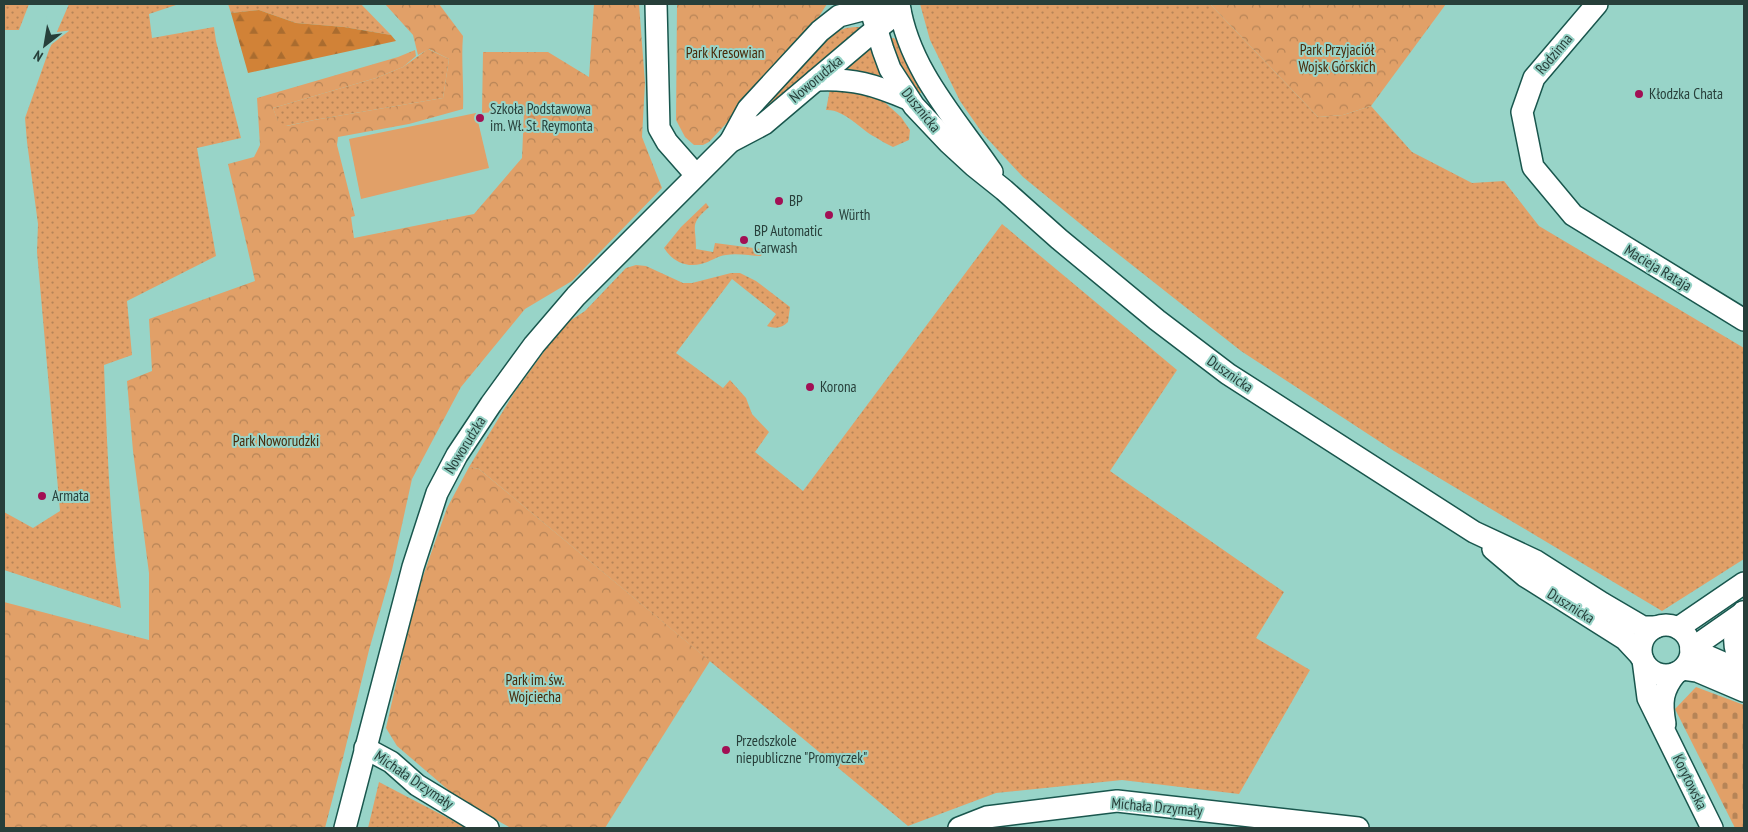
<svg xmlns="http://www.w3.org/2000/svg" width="1748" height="832" font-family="'PT Sans Narrow',sans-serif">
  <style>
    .grass { fill: url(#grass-dots) }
    .forest { fill: url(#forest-firs) }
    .cemetery { fill: url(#cemetery-stones) }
    .park { fill: url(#park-crowns) }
    .pitch { fill: #e1a068 }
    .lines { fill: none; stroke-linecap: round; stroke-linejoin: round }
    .minor-casing { stroke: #19564d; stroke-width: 24 }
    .minor { stroke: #fff; stroke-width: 21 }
    .poi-dot { fill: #a20f54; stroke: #98d4c8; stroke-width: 2 }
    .labels { text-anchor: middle; stroke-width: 4; stroke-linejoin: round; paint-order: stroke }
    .park-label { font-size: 15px; fill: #482808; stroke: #98d4c8 }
    .street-label { font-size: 15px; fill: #273f3a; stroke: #98d4c8 }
    .poi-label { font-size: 15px; fill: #273f3a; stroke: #98d4c8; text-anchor: start }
  </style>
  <defs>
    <pattern id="grass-dots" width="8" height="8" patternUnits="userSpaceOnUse" patternTransform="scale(1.25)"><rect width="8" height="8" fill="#e1a068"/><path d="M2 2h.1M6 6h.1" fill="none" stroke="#b68457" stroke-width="1.8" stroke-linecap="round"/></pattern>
    <pattern id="forest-firs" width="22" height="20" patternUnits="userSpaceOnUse" patternTransform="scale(1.25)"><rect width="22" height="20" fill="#d18237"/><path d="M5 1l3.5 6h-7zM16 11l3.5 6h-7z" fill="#aa6c2f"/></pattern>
    <pattern id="cemetery-stones" width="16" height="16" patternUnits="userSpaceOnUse" patternTransform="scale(1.25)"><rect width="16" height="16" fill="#e1a068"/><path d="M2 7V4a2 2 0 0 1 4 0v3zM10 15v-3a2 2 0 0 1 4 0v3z" fill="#b68457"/></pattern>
    <pattern id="park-crowns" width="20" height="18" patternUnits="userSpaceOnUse" patternTransform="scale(1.25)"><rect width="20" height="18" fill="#e1a068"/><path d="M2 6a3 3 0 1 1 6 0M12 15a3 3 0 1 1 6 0" fill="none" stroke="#b68457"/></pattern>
  </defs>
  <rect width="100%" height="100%" fill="#98d4c8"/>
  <g class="grass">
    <polygon points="4,4 29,4 19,30 4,30"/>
    <path d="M69 4H179L149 14 152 38 214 27 216 41 241 138 197 148 216 256 127 301 132 355 104 365C107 446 110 528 121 608L4 570V512L33 528 60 511 37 252 38 224 27 142 25 118 49 50Z"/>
    <polygon points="228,4 361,4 391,35 344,27 296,23 259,10 231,13"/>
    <polygon points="920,4 1210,4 1318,117 1343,115 1371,106 1412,152 1472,183 1504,181 1539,226 1744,348 1744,559 1662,611 1394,451 1241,351 1094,235 1023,177 983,134 960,101 930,40"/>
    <polygon points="855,27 860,27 861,30 755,116 831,34 846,28"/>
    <path d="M890 38H894L898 43 922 92 917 95C906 78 892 59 890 38Z"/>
    <polygon points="868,46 872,48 883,77 880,81 844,72 842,67"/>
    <polygon points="428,49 449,59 443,98 314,120 286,126 278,122 273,108 376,78 403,67"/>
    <path d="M844 88 881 99 901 117 910 130 909 140 893 147C887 144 881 141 875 137 860 129 844 109 826 110L830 89Z"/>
    <path d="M706 203 709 207C689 225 696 224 696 249L713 252 715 243 761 249 764 251 761 256C750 256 738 253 726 255 717 256 710 262 701 264 686 268 672 261 664 248L681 227Z"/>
    <path d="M1002 224 1177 370 1110 471 1284 592 1256 638 1310 670 1239 794 1122 780 996 793 908 826 479 469 469 467 514 393 556 335 565 324 585 311 626 268 636 265 646 266 683 283H692L731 273H740L756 281 790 307 788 322C782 328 776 329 767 326L776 314 732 279 676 353 723 388 730 380 746 398 752 414 769 432 755 452 803 491Z"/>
    <polygon points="379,782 467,828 368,828"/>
  </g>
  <polygon class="forest" points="259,10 296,23 344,27 391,35 396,41 248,73 231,13"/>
  <polygon class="cemetery" points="1696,687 1744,705 1744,828 1735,828 1675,709"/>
  <g class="park">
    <path d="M385 4H439L463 36C461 60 464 85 463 109L409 124 338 137 337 145 355 216 351 217 354 238 474 214 522 158 524 110 482 113 483 52H548L589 77 594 4H639L645 83 642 137 662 188 572 281 525 309 461 387 412 479 392 570 369 650 343 758 325 828H4V602L149 640V573L133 451 127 381 152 371 149 319 255 281 228 164 254 157 260 145 257 98 398 57 415 50 416 56 403 67 376 78 273 108 278 121 287 126 314 120 443 98 449 59 429 49 418 55 413 35Z"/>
    <polygon points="677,4 827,4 813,26 763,84 709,142 703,145 694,145 685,137 676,120"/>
    <polygon points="1210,4 1446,4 1371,106 1343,115 1318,117"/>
    <polygon points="469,467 479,469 710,661 605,828 511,828 460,800 397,746 386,728 416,596 447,508"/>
  </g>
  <polygon class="pitch" points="476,113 489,168 361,199 349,139"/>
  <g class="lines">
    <defs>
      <g id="minor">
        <polyline points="656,4 659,128 667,142 696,175"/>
        <polyline points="869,4 883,50 890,69 914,106 949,143 974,166 1004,190 1059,239 1157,320 1228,374 1474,532 1536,561 1602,603 1643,627 1656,627"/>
        <path d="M899 4C909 70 956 119 992 172"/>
        <polyline points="1597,4 1534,78 1522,112 1533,167 1573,215 1744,320"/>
        <path d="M816 80C853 78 875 85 908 99"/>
        <polyline points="730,142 748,109 820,31 839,16 870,8 885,10"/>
        <polyline points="1493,549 1525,576 1625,639 1639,654 1643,660 1648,698 1712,828"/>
        <path d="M1743 612C1732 631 1732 650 1744 668"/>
        <circle cx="1666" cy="650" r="25"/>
        <polyline points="1678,628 1744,583"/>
        <polyline points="1691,649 1744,612"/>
        <polyline points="1691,649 1744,672"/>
        <polyline points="1683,669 1697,671 1744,691"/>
        <path d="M1665 724C1661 702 1662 690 1676 673"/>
        <polyline points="365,748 391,762 417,785 488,828"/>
        <polyline points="345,828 413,567 437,493 457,455 491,404 534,345 576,296 730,142 764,124 869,35 900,11"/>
        <polyline points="959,828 987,817 1117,801 1358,828"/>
      </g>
    </defs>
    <use href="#minor" class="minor-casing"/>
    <use href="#minor" class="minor"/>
  </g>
  <g class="poi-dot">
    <circle cx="1639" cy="94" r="5"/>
    <circle cx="480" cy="118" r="5"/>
    <circle cx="779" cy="201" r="5"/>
    <circle cx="829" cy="215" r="5"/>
    <circle cx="744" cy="240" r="5"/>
    <circle cx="810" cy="387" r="5"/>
    <circle cx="42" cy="496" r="5"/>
    <circle cx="726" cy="750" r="5"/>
  </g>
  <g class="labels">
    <g class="park-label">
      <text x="1337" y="55">Park Przyjaciół<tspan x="1337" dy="17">Wojsk Górskich</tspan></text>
      <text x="725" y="58">Park Kresowian</text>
      <text x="276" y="446">Park Noworudzki</text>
      <text x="535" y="685">Park im. św.<tspan x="535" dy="17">Wojciecha</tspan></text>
    </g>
    <g class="street-label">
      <text transform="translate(1554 54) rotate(-50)" y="5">Rodzinna</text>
      <text transform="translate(816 79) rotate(-40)" y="5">Noworudzka</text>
      <text transform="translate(921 110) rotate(51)" y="5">Dusznicka</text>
      <text transform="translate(1658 268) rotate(31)" y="5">Macieja Rataja</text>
      <text transform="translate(1230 374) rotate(35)" y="5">Dusznicka</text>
      <text transform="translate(465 445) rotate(-58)" y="5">Noworudzka</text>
      <text transform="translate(1571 606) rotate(32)" y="5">Dusznicka</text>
      <text transform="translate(414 780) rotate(34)" y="5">Michała Drzymały</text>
      <text transform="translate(1690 782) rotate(64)" y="5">Korytowska</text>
      <text transform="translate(1157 807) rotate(5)" y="5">Michała Drzymały</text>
    </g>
    <g class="poi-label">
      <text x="1649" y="99">Kłodzka Chata</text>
      <text x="490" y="114">Szkoła Podstawowa<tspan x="490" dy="17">im. Wł. St. Reymonta</tspan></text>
      <text x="789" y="206">BP</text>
      <text x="839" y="220">Würth</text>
      <text x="754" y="236">BP Automatic<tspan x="754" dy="17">Carwash</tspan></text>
      <text x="820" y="392">Korona</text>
      <text x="52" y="501">Armata</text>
      <text x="736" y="746">Przedszkole<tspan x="736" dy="17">niepubliczne "Promyczek"</tspan></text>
    </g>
  </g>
  <rect width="1748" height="832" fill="none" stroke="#273f3a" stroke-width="10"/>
  <g transform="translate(45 45) rotate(211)" stroke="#98d4c8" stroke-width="4" paint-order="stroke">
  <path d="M0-4L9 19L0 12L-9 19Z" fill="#273f3a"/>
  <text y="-8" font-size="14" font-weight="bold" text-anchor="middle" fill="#273f3a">N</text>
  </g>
</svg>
